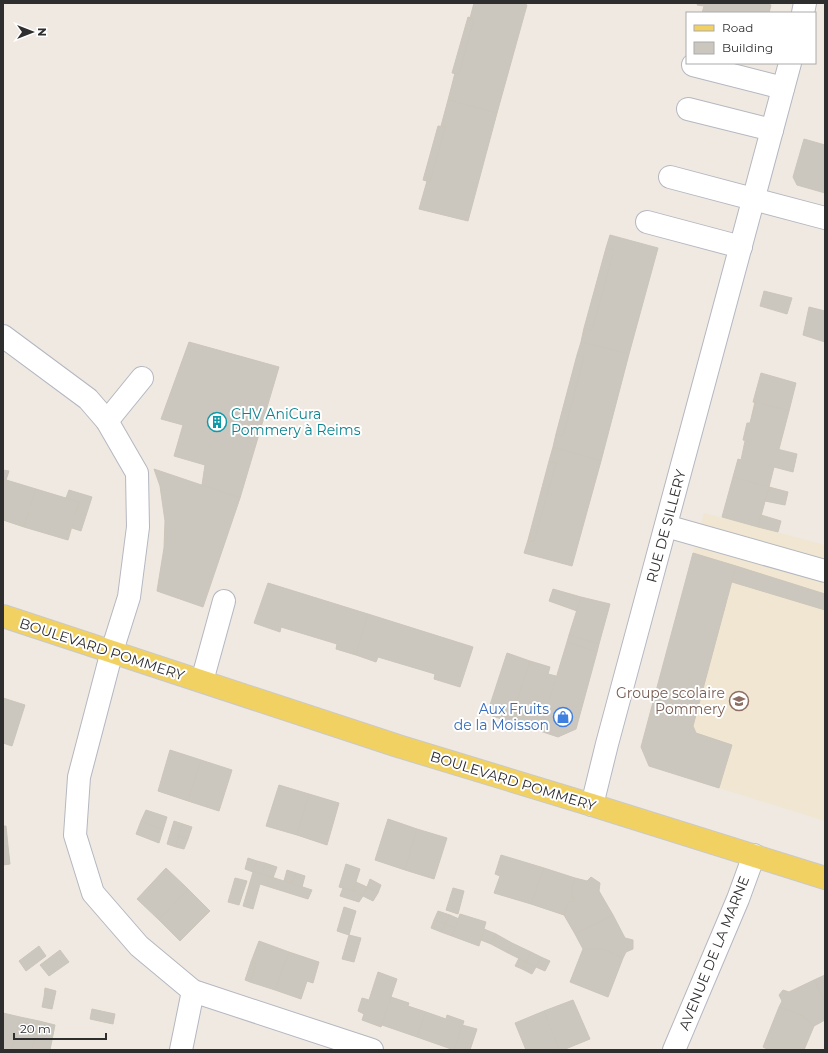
<svg xmlns="http://www.w3.org/2000/svg" width="828" height="1053" font-family="Montserrat,sans-serif">
  <style>
    .education { fill: #f0e6d1 }
    .building { fill: #cbc7bf; stroke: #cbc5ba }
    .lines { fill: none; stroke-linecap: round; stroke-linejoin: round }
    .minor-casing { stroke: #b4b7c1; stroke-width: 24 }
    .major-casing { stroke: #c9c9c9; stroke-width: 24 }
    .minor { stroke: #fff; stroke-width: 22 }
    .major { stroke: #f2d163; stroke-width: 22 }
    .labels { text-anchor: middle; stroke-width: 4; stroke-linejoin: round; paint-order: stroke }
    .culture-label { font-size: 14px; fill: #0d838f; stroke: #fff; text-anchor: start }
    .street-label { font-size: 14px; fill: #2e2e2e; stroke: #fff }
    .education-label { font-size: 14px; fill: #785e54; stroke: #fff; text-anchor: end }
    .shop-label { font-size: 14px; fill: #366cbe; stroke: #fff; text-anchor: end }
  </style>
  <rect width="100%" height="100%" fill="#efe9e1"/>
  <polygon class="education" points="704,513 825,545 825,821 649,766 641,747"/>
  <g class="building">
    <polygon points="474,3 521,3 527,5 497,113 448,100 455,73 459,74 474,19 470,18"/>
    <polygon points="698,3 765,3 771,5 769,13 702,13 704,6 697,5"/>
    <polygon points="468,17 474,19 459,74 452,73"/>
    <polygon points="448,100 497,113 468,221 419,209 427,181 430,182 445,127 441,126"/>
    <polygon points="438,126 445,127 430,182 423,180"/>
    <polygon points="804,139 825,145 825,193 797,185 793,177"/>
    <polygon points="610,235 658,248 629,354 581,342 584,328 592,330 614,250 606,248"/>
    <polygon points="606,248 614,250 592,330 584,328"/>
    <polygon points="764,291 792,298 787,314 760,306"/>
    <polygon points="809,307 825,311 825,342 803,335"/>
    <polygon points="189,342 279,367 240,498 202,485 205,465 174,456 183,425 161,419"/>
    <polygon points="581,342 629,354 601,461 553,447 556,434 563,436 584,356 577,355"/>
    <polygon points="577,355 584,356 563,436 556,434"/>
    <polygon points="761,373 796,383 789,411 753,402"/>
    <polygon points="755,402 789,411 779,449 743,440 747,423 750,423"/>
    <polygon points="745,441 797,454 793,472 774,467 769,487 733,477 738,459 741,460"/>
    <polygon points="553,447 601,461 572,566 524,553 528,540 534,541 556,463 549,461"/>
    <polygon points="549,461 556,463 534,541 528,540"/>
    <polygon points="154,469 240,498 203,607 157,591 164,548 165,521 160,486"/>
    <polygon points="3,470 9,471 6,480 3,479"/>
    <polygon points="733,477 769,487 758,527 722,517"/>
    <polygon points="3,479 36,489 24,527 3,520"/>
    <polygon points="769,487 788,492 785,505 765,501"/>
    <polygon points="36,489 79,502 68,540 24,527"/>
    <polygon points="69,490 92,497 81,531 72,528 79,502 66,498"/>
    <polygon points="761,515 781,521 778,532 758,527"/>
    <polygon points="693,553 736,566 693,726 696,733 732,745 719,788 649,766 641,747"/>
    <polygon points="736,566 825,594 825,610 732,582"/>
    <polygon points="268,583 368,614 356,655 336,649 337,644 281,627 280,632 254,623"/>
    <polygon points="553,589 581,597 577,611 549,601"/>
    <polygon points="581,597 610,604 599,644 569,635"/>
    <polygon points="368,614 473,647 460,687 434,679 435,674 378,657 376,662 356,655"/>
    <polygon points="569,635 599,644 597,652 567,642"/>
    <polygon points="567,642 597,652 576,729 558,737 540,731"/>
    <polygon points="507,653 530,661 510,722 487,714"/>
    <polygon points="530,661 550,667 548,674 556,676 540,731 510,722"/>
    <polygon points="3,698 25,705 12,746 3,743"/>
    <polygon points="170,750 201,760 188,801 158,791"/>
    <polygon points="201,760 232,770 219,811 188,801"/>
    <polygon points="279,785 309,794 297,835 266,826"/>
    <polygon points="309,794 339,803 327,845 297,835"/>
    <polygon points="146,810 167,817 163,830 141,821"/>
    <polygon points="388,819 417,829 405,870 375,860"/>
    <polygon points="141,821 163,830 159,843 136,834"/>
    <polygon points="174,821 183,824 176,847 167,844"/>
    <polygon points="183,824 192,827 188,839 178,836"/>
    <polygon points="3,826 6,826 8,846 3,846"/>
    <polygon points="417,829 447,838 434,879 405,870"/>
    <polygon points="178,836 188,839 184,849 176,847"/>
    <polygon points="3,846 8,846 10,864 3,865"/>
    <polygon points="501,855 544,868 531,904 494,893 500,876 495,874"/>
    <polygon points="248,858 257,861 253,872 245,869"/>
    <polygon points="257,861 265,863 262,874 253,872"/>
    <polygon points="265,863 277,867 273,878 262,874"/>
    <polygon points="346,864 360,869 353,891 339,887"/>
    <polygon points="166,868 188,889 159,920 137,899"/>
    <polygon points="544,868 575,878 571,894 575,900 568,903 564,915 531,904"/>
    <polygon points="287,870 296,873 292,884 284,881"/>
    <polygon points="253,872 262,874 312,890 308,899 260,884 253,909 243,906"/>
    <polygon points="296,873 305,876 302,887 292,884"/>
    <polygon points="591,877 600,883 599,891 613,915 575,934 564,915 568,903 575,900 571,894 575,878 587,881"/>
    <polygon points="235,878 247,881 239,905 228,902"/>
    <polygon points="370,879 381,885 378,893 367,887"/>
    <polygon points="356,882 367,887 363,896 354,890"/>
    <polygon points="367,887 378,893 373,901 363,896"/>
    <polygon points="343,888 353,891 354,890 363,896 359,902 340,896"/>
    <polygon points="453,888 464,891 458,914 446,910"/>
    <polygon points="188,889 210,911 180,941 159,920"/>
    <polygon points="344,907 356,911 349,935 337,931"/>
    <polygon points="438,911 450,915 445,924 434,920"/>
    <polygon points="460,914 486,922 479,946 452,936"/>
    <polygon points="450,915 459,919 455,928 445,924"/>
    <polygon points="613,915 625,938 633,940 633,949 626,952 623,958 603,949 583,949 575,934"/>
    <polygon points="434,920 445,924 441,932 431,928"/>
    <polygon points="445,924 455,928 452,936 441,932"/>
    <polygon points="484,929 496,934 491,944 481,940"/>
    <polygon points="496,934 512,943 508,953 491,944"/>
    <polygon points="349,935 361,938 354,962 342,959"/>
    <polygon points="259,941 289,952 275,990 250,982 256,964 251,962"/>
    <polygon points="512,943 531,952 526,962 508,953"/>
    <polygon points="39,946 46,956 26,971 19,961"/>
    <polygon points="583,949 603,949 623,958 608,997 570,982"/>
    <polygon points="60,950 69,962 49,976 40,965"/>
    <polygon points="289,952 319,962 313,983 307,981 301,999 275,990"/>
    <polygon points="531,952 541,957 536,967 526,962"/>
    <polygon points="541,957 550,961 545,971 536,967"/>
    <polygon points="519,958 526,962 522,969 515,966"/>
    <polygon points="251,962 256,964 250,982 245,980"/>
    <polygon points="526,962 536,967 532,974 522,969"/>
    <polygon points="378,972 397,979 381,1027 362,1020 364,1014 358,1011 362,998 369,1000"/>
    <polygon points="825,975 825,1002 814,980"/>
    <polygon points="814,980 825,1002 825,1020 814,1026 801,1015 779,1007 782,1001 779,995 783,990 789,992"/>
    <polygon points="45,988 56,991 54,1000 44,997"/>
    <polygon points="44,997 54,1000 52,1009 42,1007"/>
    <polygon points="391,997 409,1003 408,1006 426,1012 417,1037 382,1025"/>
    <polygon points="573,1000 590,1039 563,1050 559,1050 544,1011"/>
    <polygon points="779,1007 801,1015 814,1026 804,1050 769,1050 763,1047"/>
    <polygon points="92,1009 115,1014 113,1024 90,1019"/>
    <polygon points="544,1011 559,1050 526,1050 515,1023"/>
    <polygon points="426,1012 446,1019 447,1015 464,1021 454,1050 417,1037"/>
    <polygon points="3,1013 20,1017 12,1050 3,1050"/>
    <polygon points="20,1017 39,1021 32,1050 12,1050"/>
    <polygon points="39,1021 55,1025 50,1050 32,1050"/>
    <polygon points="462,1025 477,1029 470,1050 454,1050"/>
  </g>
  <g class="lines">
    <defs>
      <g id="minor">
        <polyline points="803,13 805,3"/>
        <polyline points="693,65 783,88"/>
        <polyline points="688,109 772,130"/>
        <polyline points="670,177 825,218"/>
        <polyline points="647,222 741,247"/>
        <polyline points="3,336 88,399 107,421 137,473 138,527 129,597 112,651 79,777 75,835 93,893 139,946 193,991 372,1050"/>
        <polyline points="107,421 142,378"/>
        <polyline points="666,526 825,571"/>
        <polyline points="202,681 224,601"/>
        <polyline points="592,805 607,744 790,63"/>
        <polyline points="181,1050 193,991"/>
        <polyline points="674,1050 738,899 754,855"/>
      </g>
      <polyline id="major" points="3,616 398,746 592,805 825,878"/>
    </defs>
    <use href="#minor" class="minor-casing"/>
    <use href="#major" class="major-casing"/>
    <use href="#minor" class="minor"/>
    <use href="#major" class="major"/>
  </g>
  <defs>
    <symbol id="building-ring" viewBox="-11 -11 22 22"><circle r="9.5" fill="#fff" stroke="#0f9aa8" stroke-width="1.5"/><path d="M-4-6H4V6H1V3H-1V6H-4ZM-2.5-4.3h1.7v1.8h-1.7ZM.8-4.3h1.7v1.8H.8ZM-2.5-1h1.7V.8h-1.7ZM.8-1h1.7V.8H.8Z" fill="#0f9aa8"/></symbol>
    <symbol id="school-ring" viewBox="-11 -11 22 22"><circle r="9.5" fill="#fff" stroke="#8d6e63" stroke-width="1.5"/><path d="M0-5L7-2L0 1L-7-2ZM-4 1L0 2.5L4 1V4Q0 6-4 4Z" fill="#8d6e63"/></symbol>
    <symbol id="shop-ring" viewBox="-11 -11 22 22"><circle r="9.5" fill="#fff" stroke="#3f7fe0" stroke-width="1.5"/><path d="M-5-2.5h2.3a2.7 3.5 0 0 1 5.4 0H5L5.5 6h-11ZM-1.5-2.5h3a1.5 2.3 0 0 0-3 0Z" fill="#3f7fe0"/></symbol>
  </defs>
  <g fill-rule="evenodd">
    <use href="#building-ring" x="206" y="411" width="22" height="22"/>
    <use href="#school-ring" x="728" y="690" width="22" height="22"/>
    <use href="#shop-ring" x="552" y="706" width="22" height="22"/>
  </g>
  <g class="labels">
    <g class="culture-label">
      <text x="231" y="419">CHV AniCura<tspan x="231" dy="16">Pommery à Reims</tspan></text>
    </g>
    <g class="street-label">
      <text transform="translate(666 526) rotate(-75)" y="5">RUE DE SILLERY</text>
      <text transform="translate(102 649) rotate(18)" y="5">BOULEVARD POMMERY</text>
      <text transform="translate(513 781) rotate(17)" y="5">BOULEVARD POMMERY</text>
      <text transform="translate(714 953) rotate(-68)" y="5">AVENUE DE LA MARNE</text>
    </g>
    <g class="education-label">
      <text x="725" y="698">Groupe scolaire<tspan x="725" dy="16">Pommery</tspan></text>
    </g>
    <g class="shop-label">
      <text x="549" y="714">Aux Fruits<tspan x="549" dy="16">de la Moisson</tspan></text>
    </g>
  </g>
  <rect width="828" height="1053" fill="none" stroke="#2e2e2e" stroke-width="8"/>
  <rect x="686" y="12" width="130" height="52" fill="#ffffff" stroke="#ababab"/>
  <rect x="694" y="25" width="20" height="6" fill="#f2d163" stroke="#ababab"/>
  <text x="722" y="32" font-size="12" fill="#2e2e2e">Road</text>
  <rect x="694" y="42" width="20" height="12" fill="#cbc7bf" stroke="#ababab"/>
  <text x="722" y="52" font-size="12" fill="#2e2e2e">Building</text>
  <g transform="translate(32 32) rotate(90)" stroke="#ffffff" stroke-width="3" paint-order="stroke">
  <path d="M0-3L7 15L0 10L-7 15Z" fill="#2e2e2e"/>
  <text y="-6" font-size="11" font-weight="bold" text-anchor="middle" fill="#2e2e2e">N</text>
  </g>
  <path d="M14 1033v6h92v-6" fill="none" stroke="#2e2e2e" stroke-width="2"/>
  <text x="20" y="1033" font-size="12" fill="#2e2e2e" stroke="#ffffff" stroke-width="3" paint-order="stroke">20 m</text>
</svg>
